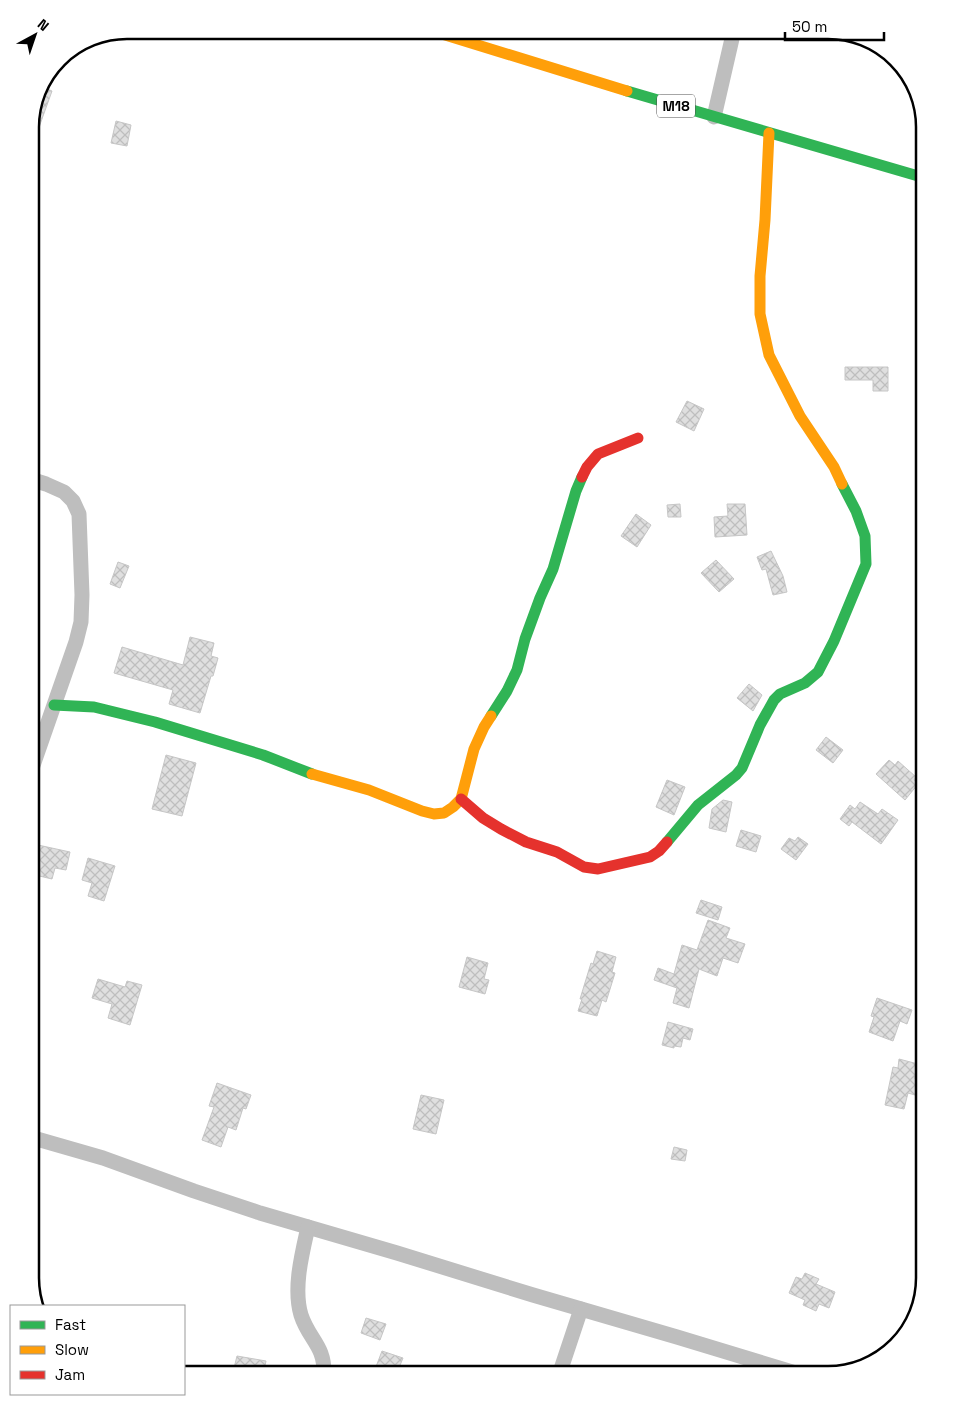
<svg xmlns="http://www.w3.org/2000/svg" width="955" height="1405" font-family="'Space Grotesk',sans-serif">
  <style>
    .building { fill: url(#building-cross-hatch); stroke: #c6c6c6 }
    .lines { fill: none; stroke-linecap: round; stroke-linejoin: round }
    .street { stroke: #bebebe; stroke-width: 15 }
    .fast { stroke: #30b455; stroke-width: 11 }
    .slow { stroke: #ff9f0a; stroke-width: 11 }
    .jam { stroke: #e5322d; stroke-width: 11 }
    .labels { text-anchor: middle; stroke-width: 4; stroke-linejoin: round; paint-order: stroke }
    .shield { fill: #fff; stroke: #4c4c4c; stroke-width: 1 }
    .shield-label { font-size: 14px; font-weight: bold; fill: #000 }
    .rim { fill: none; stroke: #000; stroke-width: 2.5 }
  </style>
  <defs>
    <pattern id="building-cross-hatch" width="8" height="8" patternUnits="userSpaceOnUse" patternTransform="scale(1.25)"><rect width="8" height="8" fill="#dfdfdf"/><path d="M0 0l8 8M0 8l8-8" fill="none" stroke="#bebebe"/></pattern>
  </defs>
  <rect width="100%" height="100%" fill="#fff"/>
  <g class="building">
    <polygon points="45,88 52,91 38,130 30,127 30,120"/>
    <polygon points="116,121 131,125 127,146 111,143"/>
    <polygon points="845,367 888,367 888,391 873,391 873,380 845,380"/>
    <polygon points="687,401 704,409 694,431 676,422"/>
    <polygon points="680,504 681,517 668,517 667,505"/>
    <polygon points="727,504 745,504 747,535 715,537 714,517 728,516"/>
    <polygon points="636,514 651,525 637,547 621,536"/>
    <polygon points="771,551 783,576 787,592 773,595 766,569 762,570 757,557"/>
    <polygon points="716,560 734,579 719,592 701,573"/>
    <polygon points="118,562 129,566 120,588 110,584"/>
    <polygon points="190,637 214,643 211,656 218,658 213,676 211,676 200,713 169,704 173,690 114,673 122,647 183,665"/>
    <polygon points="749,684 762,695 753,711 737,698"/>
    <polygon points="826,737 843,750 833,763 816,750"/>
    <polygon points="166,755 196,763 182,816 152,809"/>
    <polygon points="889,760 895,765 898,761 916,777 914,780 918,784 905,800 876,774"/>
    <polygon points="667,780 685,787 674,815 656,807"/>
    <polygon points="723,800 732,802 726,832 709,828 712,809"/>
    <polygon points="860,802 878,814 882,809 898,820 881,844 852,822 849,826 840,819 850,805 855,809"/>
    <polygon points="741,830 761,836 756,852 736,846"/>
    <polygon points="798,837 808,844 796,860 781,849 789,838 795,841"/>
    <polygon points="38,845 70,852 66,870 55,868 52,879 31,874"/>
    <polygon points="88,858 115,866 104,901 88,896 92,883 82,880"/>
    <polygon points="701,900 722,907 718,920 696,913"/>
    <polygon points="708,920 730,928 726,938 745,944 738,963 723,958 717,976 699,969 689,1008 673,1003 677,988 654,980 658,968 674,974 682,945 697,950"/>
    <polygon points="597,951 616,957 612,972 615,973 606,1002 602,1000 597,1016 578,1011 582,999 580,999 591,963 593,964"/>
    <polygon points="467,957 488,963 484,979 489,980 485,994 459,987"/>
    <polygon points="98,979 125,987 127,981 142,985 130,1025 108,1018 112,1004 92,998"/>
    <polygon points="877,998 912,1010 907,1024 900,1021 893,1041 869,1032 874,1017 871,1016"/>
    <polygon points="668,1022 693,1029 690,1040 683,1038 681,1047 674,1046 674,1048 662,1045"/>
    <polygon points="899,1059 918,1064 914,1078 918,1079 915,1095 908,1093 904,1109 885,1105 893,1067 898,1068"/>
    <polygon points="217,1083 251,1095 246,1109 243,1108 236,1130 228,1127 221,1147 202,1140 214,1107 209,1106"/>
    <polygon points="421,1095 444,1100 436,1134 413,1129"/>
    <polygon points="674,1147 687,1150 685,1161 671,1159"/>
    <polygon points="805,1273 819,1279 816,1284 835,1292 829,1308 819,1304 816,1311 803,1305 805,1300 789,1293 796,1277 802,1279"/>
    <polygon points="366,1318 386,1324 380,1340 361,1333"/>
    <polygon points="382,1351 403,1358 396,1375 382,1375 374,1372"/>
    <polygon points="237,1356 266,1361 263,1375 250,1375 250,1371 234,1368"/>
  </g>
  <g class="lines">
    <g class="street">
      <polyline points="714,117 734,30"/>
      <polyline points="30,774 76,642 81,622 82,595 79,514 73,501 64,492 46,484 30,479"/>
      <polyline points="30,1137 103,1158 194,1191 260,1213 397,1253 533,1295 677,1337 802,1375"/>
      <path d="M308 1227C302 1254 293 1288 301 1315 309 1340 325 1345 324 1375"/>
      <polyline points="559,1375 581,1309"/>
    </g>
    <g class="fast">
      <polyline points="627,91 925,178"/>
      <polyline points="54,705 94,707 155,722 263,755 312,774"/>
      <polyline points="491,716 507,691 517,670 525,639 540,598 553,569 576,491 582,477"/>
      <polyline points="667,842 698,805 736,775 742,768 760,725 774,700 780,694 805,683 818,672 834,641 866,564 865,536 856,511 842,484"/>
    </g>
    <g class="slow">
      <polyline points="429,30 627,91"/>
      <polyline points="769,133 765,220 760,276 760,314 769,355 800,416 834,467 842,484"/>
      <polyline points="312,774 369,790 422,811 434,814 444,813 453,807 461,799 474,749 484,727 491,716"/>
    </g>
    <g class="jam">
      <polyline points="582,477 587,467 598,454 638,438"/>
      <polyline points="461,799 483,818 501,829 526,842 557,852 584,867 598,869 650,857 659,851 667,842"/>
    </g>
  </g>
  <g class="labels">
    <rect class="shield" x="657" y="94.5" width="38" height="23" rx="4"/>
    <g class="shield-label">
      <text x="676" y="111">M18</text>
    </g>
  </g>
  <path d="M0 0H955V1405H0ZM127 39H828A88 88 0 0 1 916 127V1278A88 88 0 0 1 828 1366H127A88 88 0 0 1 39 1278V127A88 88 0 0 1 127 39Z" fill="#fff" fill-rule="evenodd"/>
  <path class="rim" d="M127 39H828A88 88 0 0 1 916 127V1278A88 88 0 0 1 828 1366H127A88 88 0 0 1 39 1278V127A88 88 0 0 1 127 39Z"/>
  <rect x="10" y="1305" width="175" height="90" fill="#ffffff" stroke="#999999"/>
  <rect x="20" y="1321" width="25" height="8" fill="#30b455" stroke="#999999"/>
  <text x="55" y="1330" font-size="15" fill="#000000">Fast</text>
  <rect x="20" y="1346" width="25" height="8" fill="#ff9f0a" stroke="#999999"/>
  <text x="55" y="1355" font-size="15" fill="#000000">Slow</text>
  <rect x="20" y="1371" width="25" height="8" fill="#e5322d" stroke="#999999"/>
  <text x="55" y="1380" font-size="15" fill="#000000">Jam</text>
  <g transform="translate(35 35) rotate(40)" stroke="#ffffff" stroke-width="4" paint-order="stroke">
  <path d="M0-4L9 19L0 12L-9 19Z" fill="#000000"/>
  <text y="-8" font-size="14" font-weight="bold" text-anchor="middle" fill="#000000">N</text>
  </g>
  <path d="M785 32v8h99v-8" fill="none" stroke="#000000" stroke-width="2.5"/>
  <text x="792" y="32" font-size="15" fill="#000000" stroke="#ffffff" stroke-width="4" paint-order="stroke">50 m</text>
</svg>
